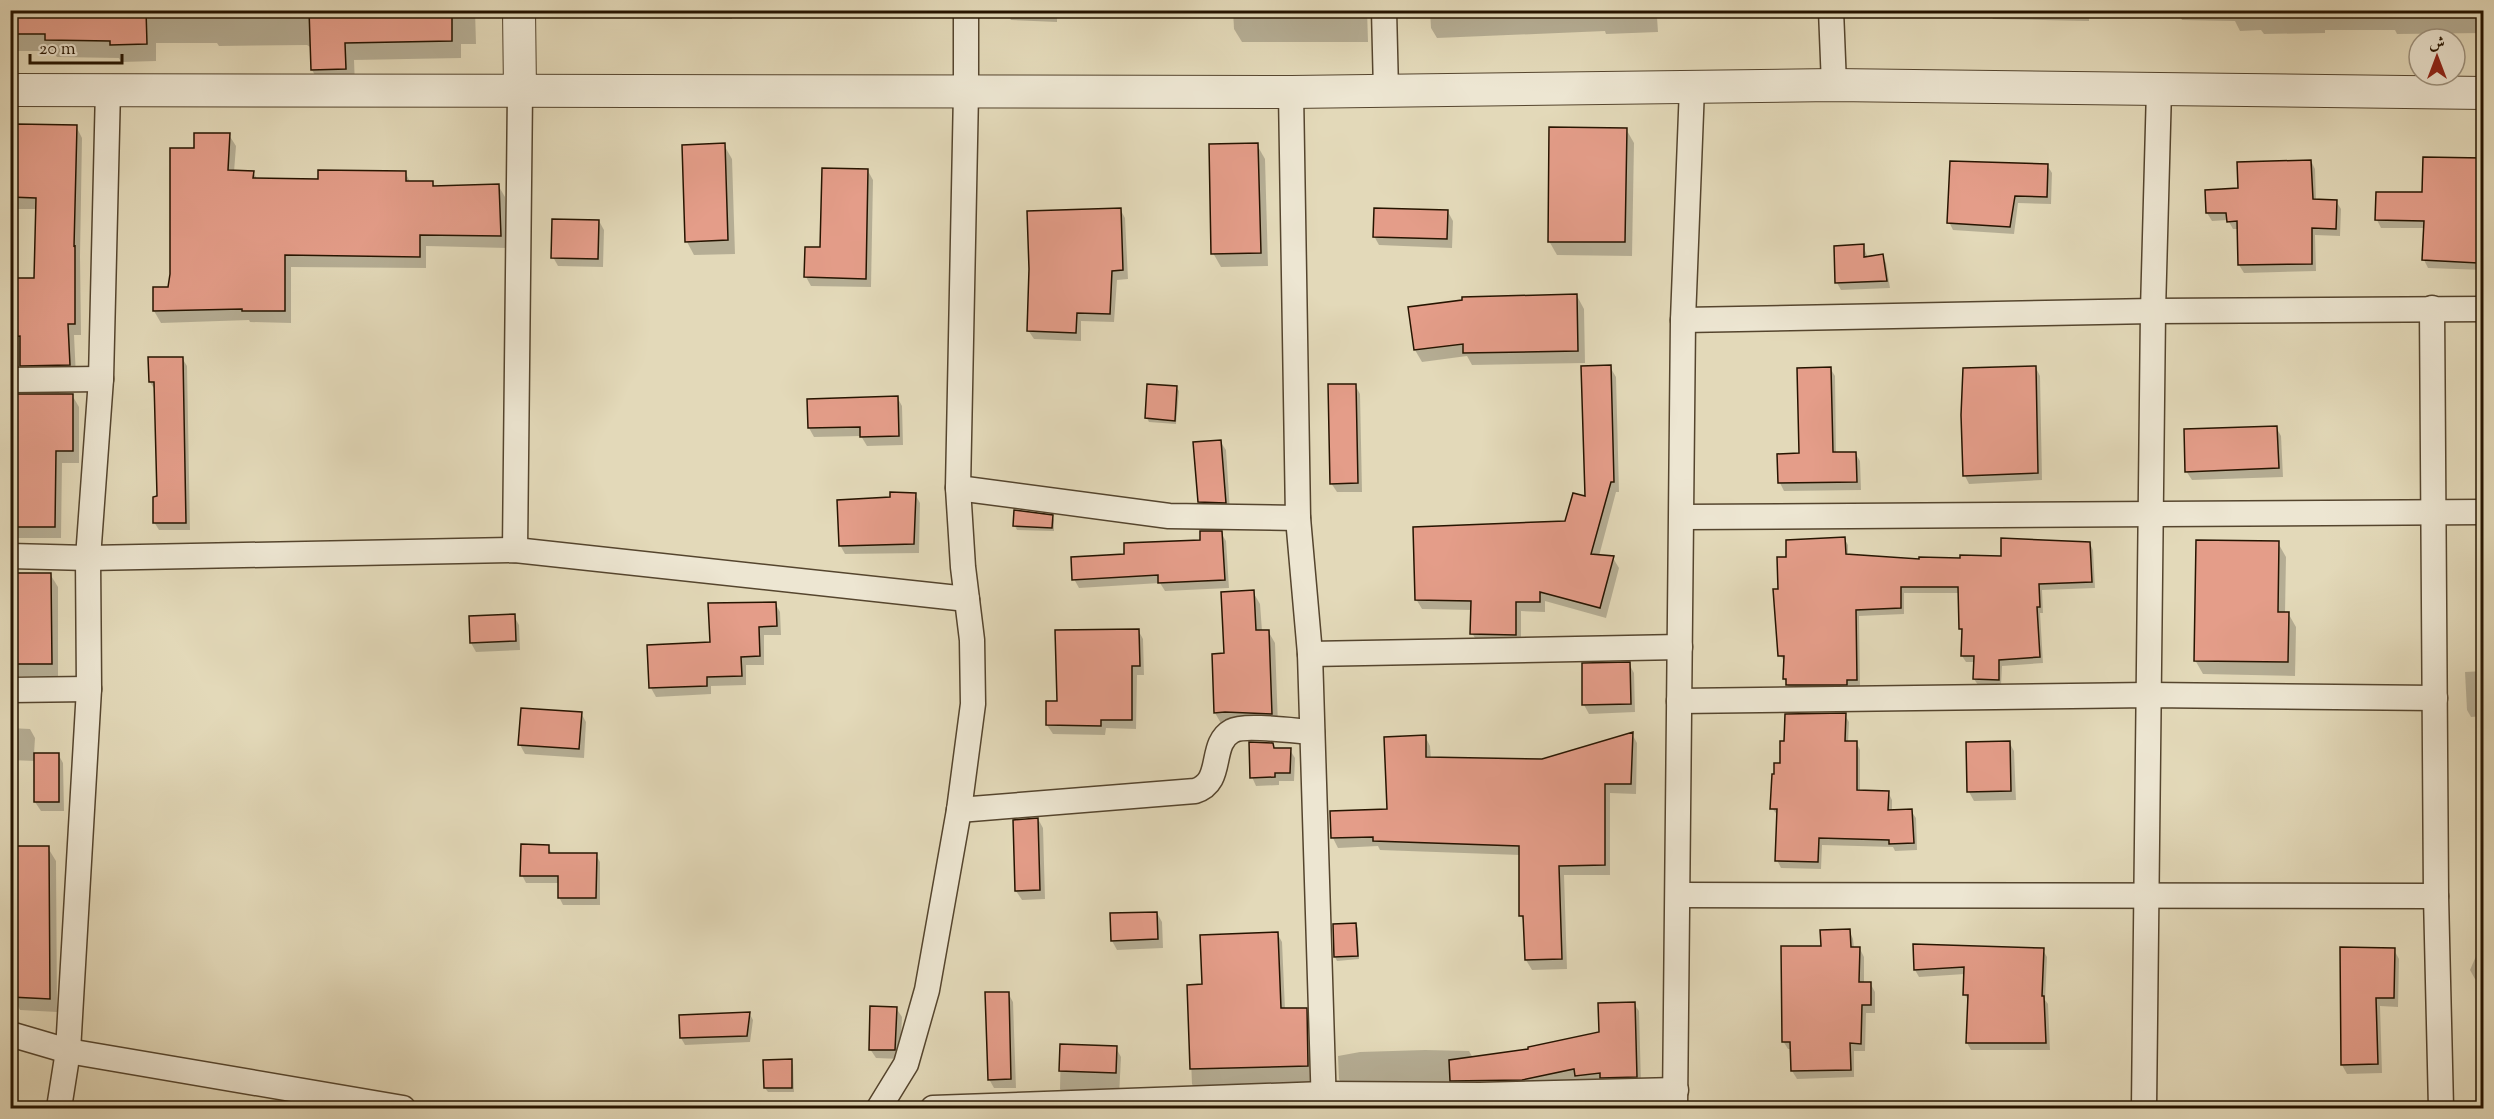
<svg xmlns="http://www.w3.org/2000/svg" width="2494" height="1119" font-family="'Sorts Mill Goudy',Amiri,serif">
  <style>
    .shadow { fill: #0003 }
    .building { fill: #e49d89; stroke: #261400; stroke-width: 1.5 }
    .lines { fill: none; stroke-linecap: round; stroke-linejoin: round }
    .minor-casing { stroke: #55452e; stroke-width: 27 }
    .tertiary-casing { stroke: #55452e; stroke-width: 34 }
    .minor { stroke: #ede6d2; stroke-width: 24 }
    .tertiary { stroke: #ede6d2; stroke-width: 32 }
  </style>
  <rect width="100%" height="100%" fill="#e3d9b9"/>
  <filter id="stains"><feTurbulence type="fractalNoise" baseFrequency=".00333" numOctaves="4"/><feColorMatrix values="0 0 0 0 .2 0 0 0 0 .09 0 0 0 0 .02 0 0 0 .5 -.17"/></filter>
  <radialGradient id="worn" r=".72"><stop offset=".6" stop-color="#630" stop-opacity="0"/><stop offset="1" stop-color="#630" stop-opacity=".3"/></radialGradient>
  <g class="shadow">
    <polygon points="10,10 67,10 67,16 122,14 122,10 475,10 476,44 461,44 461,58 354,60 355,86 322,87 312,70 312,48 307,45 219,46 217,43 156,43 156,61 121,62 119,58 57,57 53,51 10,51"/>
    <polygon points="686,10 732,10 732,19 690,18"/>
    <polygon points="1006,10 1057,10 1057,22 1011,20"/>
    <polygon points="1233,10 1367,10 1368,42 1242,42 1234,29"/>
    <polygon points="1430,10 1756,10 1756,13 1657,17 1658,32 1606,34 1605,31 1437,38 1431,28"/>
    <polygon points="1865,10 2484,10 2484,33 2397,34 2395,30 2325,30 2325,33 2264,34 2261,30 2240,31 2235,21 2182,20 2179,14 2089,16 2089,21 1993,19 1991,16 1866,13"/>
    <polygon points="76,126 82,138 80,256 81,335 74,335 76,377 10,381 10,279 36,279 37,209 10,209 10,132"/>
    <polygon points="1626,129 1634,143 1632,256 1557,255 1549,241"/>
    <polygon points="229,135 236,146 234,172 253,172 257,179 320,180 405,172 410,182 433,183 435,187 498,185 505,197 507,248 426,246 426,268 291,267 291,323 250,322 249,320 161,323 154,311 170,288 196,150"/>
    <polygon points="724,145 732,159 735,254 694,255 687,242"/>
    <polygon points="1257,145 1265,159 1268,266 1221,267 1213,253"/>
    <polygon points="2424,158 2484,159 2484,270 2428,268 2424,260 2425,228 2381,228 2377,220 2377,193 2423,194"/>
    <polygon points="2311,161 2315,169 2316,200 2336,201 2341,209 2340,236 2315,235 2316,271 2244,273 2239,265 2238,229 2233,229 2228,220 2212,221 2207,213 2240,189"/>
    <polygon points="2047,165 2052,173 2051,204 2018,203 2014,234 1953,230 1949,222"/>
    <polygon points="868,171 873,180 871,287 811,286 806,277"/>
    <polygon points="1120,209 1125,218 1128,279 1117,280 1114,322 1081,321 1081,341 1034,339 1028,330"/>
    <polygon points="1448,212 1453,221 1452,248 1379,245 1374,236"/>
    <polygon points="599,221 604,230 603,267 558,266 553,257"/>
    <polygon points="1863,246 1868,258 1882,255 1886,263 1890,288 1841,290 1837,283"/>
    <polygon points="1577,296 1584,309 1585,363 1472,365 1467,356 1422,362 1415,350"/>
    <polygon points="182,358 187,366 190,530 159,530 154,522 158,498 155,390 150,382"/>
    <polygon points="1610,367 1616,377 1619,492 1616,492 1599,556 1613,558 1619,568 1606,618 1545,601 1545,612 1521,611 1521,644 1478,643 1472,633 1472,610 1422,609 1416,599 1567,522 1586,498"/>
    <polygon points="1830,368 1835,376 1836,454 1855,453 1860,461 1861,490 1784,491 1780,483 1801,455"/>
    <polygon points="2036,368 2040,376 2042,480 1969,484 1965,476"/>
    <polygon points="1355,385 1360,394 1362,492 1337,492 1331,483"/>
    <polygon points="1176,387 1179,391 1176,424 1149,422 1147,418"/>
    <polygon points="72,395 79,407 79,463 62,463 61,538 10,538 10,396"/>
    <polygon points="897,397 902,406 903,445 867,446 861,436 814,437 809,428"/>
    <polygon points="2276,427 2281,436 2283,477 2192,480 2186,471"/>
    <polygon points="1220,441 1226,450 1230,511 1204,511 1199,502"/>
    <polygon points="915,494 920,503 919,553 845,554 840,545"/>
    <polygon points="1052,516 1054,520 1054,531 1017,530 1015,526"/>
    <polygon points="1221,533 1226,541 1229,588 1165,591 1160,583 1079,588 1074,579 1126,555 1202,541"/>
    <polygon points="1844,538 1848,545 1848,556 1920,561 2002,558 2090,544 2093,550 2095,588 2042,590 2043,613 2040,613 2043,663 2002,666 2001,686 1978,685 1974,679 1975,662 1966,662 1962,656 1963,633 1961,628 1960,593 1904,593 1904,614 1859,616 1860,686 1850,686 1850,691 1791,691 1784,678 1785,662 1780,655 1779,590 1788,558"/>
    <polygon points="2278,543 2286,557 2285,613 2288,613 2296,627 2295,676 2203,674 2195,660"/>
    <polygon points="10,574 50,574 58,587 58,676 10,676"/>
    <polygon points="1253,592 1260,604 1262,631 1268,631 1275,643 1278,726 1222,725 1215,713 1213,655 1226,655"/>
    <polygon points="775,603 780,612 781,635 764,635 764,665 746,665 746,685 711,686 711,694 656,697 651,688 711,643"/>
    <polygon points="514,616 519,625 520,650 476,652 471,643"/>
    <polygon points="1138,630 1143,639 1144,675 1137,675 1136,729 1106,728 1105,735 1053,734 1047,725 1058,703"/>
    <polygon points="1629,664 1634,673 1635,712 1589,714 1584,705"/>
    <polygon points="2484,671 2484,716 2471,717 2467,710 2465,672"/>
    <polygon points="581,713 586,722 584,758 525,754 520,745"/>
    <polygon points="1845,715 1849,722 1848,743 1856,742 1860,750 1860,792 1888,792 1892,800 1892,811 1911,811 1916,818 1917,850 1895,851 1893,847 1822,845 1821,869 1781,868 1777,860 1778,816 1772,808 1781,765"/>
    <polygon points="10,728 30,729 35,738 34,754 58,754 63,763 64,811 41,811 35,802 35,761 10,760"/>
    <polygon points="1632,734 1637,743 1636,794 1610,793 1610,875 1564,875 1567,969 1532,970 1526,960 1525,923 1521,916 1520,855 1380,850 1378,846 1338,848 1333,838 1332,813 1389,810 1425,736 1430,746 1431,759 1542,760"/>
    <polygon points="2009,742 2014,751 2016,800 1974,801 1969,792 1968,744"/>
    <polygon points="1275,750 1290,750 1295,758 1294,781 1279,781 1279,785 1256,786 1252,777"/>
    <polygon points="1038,819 1043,828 1045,899 1022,900 1016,891"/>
    <polygon points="548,846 552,854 596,855 600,862 600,905 563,905 559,897 559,883 526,883 522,875"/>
    <polygon points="10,848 48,848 56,861 57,1012 20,1010 13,996 14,988 10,988"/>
    <polygon points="1157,913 1162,922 1163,948 1117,950 1112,941"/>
    <polygon points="1355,924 1358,928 1359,959 1337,961 1335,957"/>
    <polygon points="1849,930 1853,939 1854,949 1860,949 1864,957 1864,983 1870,983 1875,992 1875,1013 1866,1013 1865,1051 1854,1051 1854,1077 1797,1079 1792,1071 1791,1049 1788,1049 1783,1041 1823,947"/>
    <polygon points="1277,933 1282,942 1285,1009 1306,1009 1311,1018 1313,1089 1197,1093 1192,1084 1188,986 1204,986"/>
    <polygon points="2481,945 2484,946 2484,983 2475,979 2470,970"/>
    <polygon points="2341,948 2394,950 2399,959 2398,1007 2380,1006 2382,1073 2347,1074 2342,1065"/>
    <polygon points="2043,950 2047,957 2045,1000 2048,1004 2050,1050 1971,1050 1967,1043 1969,1002 1965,995 1965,974 1919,977 1915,970"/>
    <polygon points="1008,993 1013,1002 1016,1088 994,1088 989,1079"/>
    <polygon points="1634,1004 1639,1011 1641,1084 1343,1087 1339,1079 1338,1056 1360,1052 1425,1050 1469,1051 1473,1058 1530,1050 1600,1033"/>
    <polygon points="896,1008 902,1017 900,1059 876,1058 870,1049"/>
    <polygon points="749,1013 753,1020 750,1042 685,1045 681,1038 680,1016"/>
    <polygon points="1061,1046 1116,1048 1121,1057 1119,1096 1065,1098 1060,1089"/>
    <polygon points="765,1061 791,1061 793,1065 794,1092 768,1092 765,1088"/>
    <polygon points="1637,1107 1638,1108 1568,1108"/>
  </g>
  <g class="building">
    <polygon points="10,10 58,10 58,14 146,10 147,44 110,45 110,41 45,40 45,34 10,34"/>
    <polygon points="309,10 452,10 452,41 345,43 346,69 311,70"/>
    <polygon points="16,124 77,125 74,247 75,245 75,324 68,324 70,365 20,366 20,336 10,337 10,278 34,278 36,198 10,197 10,131 16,131"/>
    <polygon points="1549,127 1627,128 1625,242 1548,242"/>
    <polygon points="194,133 230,133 228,170 254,171 253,178 318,179 318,170 406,171 406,181 433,181 433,186 499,184 501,236 420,235 420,257 285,255 285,311 242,311 242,309 153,311 153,287 168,287 170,274 170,148 194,148"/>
    <polygon points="725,143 728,240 685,242 682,145"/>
    <polygon points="1258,143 1261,253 1211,254 1209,144"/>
    <polygon points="2423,157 2483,158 2478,263 2422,260 2424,221 2375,220 2376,192 2422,192"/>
    <polygon points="2311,160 2313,199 2337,200 2336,229 2312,228 2312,264 2238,265 2237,221 2227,222 2226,213 2206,213 2205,190 2238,188 2237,162"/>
    <polygon points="1950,161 2048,164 2047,197 2015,196 2010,227 1947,223"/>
    <polygon points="822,168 868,169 866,279 804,277 805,247 820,247"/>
    <polygon points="1121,208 1123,270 1112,271 1110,314 1077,313 1076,333 1027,331 1029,269 1027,211"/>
    <polygon points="1374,208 1448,210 1447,239 1373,237"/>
    <polygon points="552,219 599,220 598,259 551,258"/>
    <polygon points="1864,244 1864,257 1883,254 1887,281 1835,283 1834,246"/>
    <polygon points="1577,294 1578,351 1463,353 1463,344 1414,350 1408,307 1462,300 1462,297"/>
    <polygon points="148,357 183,357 186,523 153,523 153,497 157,496 154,382 149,382"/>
    <polygon points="1611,365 1614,482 1611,482 1591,554 1614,556 1600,608 1540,592 1540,602 1516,602 1516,635 1470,634 1471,601 1415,600 1413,527 1565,521 1573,493 1585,496 1581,366"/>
    <polygon points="2036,366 2038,473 1963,476 1961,415 1963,368"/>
    <polygon points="1831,367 1833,452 1856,452 1857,482 1778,483 1777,454 1799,453 1797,368"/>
    <polygon points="1147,384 1177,386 1175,421 1145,418"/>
    <polygon points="1328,384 1356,384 1358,483 1330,484"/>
    <polygon points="13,394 73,394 73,451 56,451 55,527 11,527 10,405 13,405"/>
    <polygon points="898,396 899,436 860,437 860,427 808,428 807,399"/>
    <polygon points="2277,426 2279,468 2185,472 2184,429"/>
    <polygon points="1221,440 1226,503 1198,502 1193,442"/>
    <polygon points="890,492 916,493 914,544 839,546 837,500 890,497"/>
    <polygon points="1014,510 1053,515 1052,528 1013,526"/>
    <polygon points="1200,531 1222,531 1225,580 1158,583 1158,575 1072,580 1071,557 1124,554 1124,543 1200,540"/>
    <polygon points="1845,537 1846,554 1919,559 1919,557 1960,558 1960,555 2001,556 2001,538 2090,542 2092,582 2039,584 2040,607 2037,607 2040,657 1999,660 1999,680 1973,679 1974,656 1961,656 1962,629 1959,629 1958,587 1901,587 1901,608 1856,610 1857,680 1847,680 1847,685 1786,685 1786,679 1783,679 1784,656 1778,656 1773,589 1778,589 1777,557 1786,557 1786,540"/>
    <polygon points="2196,540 2279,541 2278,612 2289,612 2288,662 2194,661"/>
    <polygon points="10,573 51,573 52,664 14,664 14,644 10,644"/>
    <polygon points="1254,590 1256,630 1269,630 1272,714 1225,712 1214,713 1212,654 1224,653 1221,592"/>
    <polygon points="776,602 777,626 759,627 760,656 741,657 742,676 707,677 707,686 649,688 647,645 710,642 708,603"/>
    <polygon points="515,614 516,641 470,643 469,616"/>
    <polygon points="1139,629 1140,666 1132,666 1132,720 1101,720 1101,726 1046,725 1046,701 1057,701 1055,630"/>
    <polygon points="1630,662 1631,704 1582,705 1582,663"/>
    <polygon points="521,708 582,712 579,749 518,745"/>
    <polygon points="1846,713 1845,741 1857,741 1857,790 1889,791 1888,810 1912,809 1914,843 1889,844 1889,840 1819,838 1818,862 1775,861 1777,809 1770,809 1772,774 1774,774 1774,763 1780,763 1780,741 1784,741 1785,714"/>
    <polygon points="1633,732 1631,784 1605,784 1605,865 1559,866 1562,959 1525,960 1523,916 1519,916 1519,846 1373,841 1373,837 1331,838 1330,811 1387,809 1384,737 1426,735 1426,757 1542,759"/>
    <polygon points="2010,741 2011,791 1967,792 1966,742"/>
    <polygon points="1249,742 1273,743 1274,748 1291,748 1290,773 1275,773 1275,777 1250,778"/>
    <rect x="34" y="753" width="25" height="49"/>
    <polygon points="1038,818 1040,890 1015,891 1013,820"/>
    <polygon points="521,844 549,845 549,853 597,853 596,898 558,898 558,876 520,876"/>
    <polygon points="10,846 49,846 50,999 11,997 13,975 10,975"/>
    <polygon points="1157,912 1158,939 1111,941 1110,913"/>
    <polygon points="1356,923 1358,956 1334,957 1333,924"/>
    <polygon points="1850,929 1851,947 1860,947 1859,982 1871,982 1871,1005 1862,1005 1861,1044 1850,1043 1851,1070 1791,1071 1790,1042 1782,1042 1781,946 1821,946 1820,930"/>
    <polygon points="1278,932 1281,1008 1307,1008 1308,1066 1190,1069 1187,985 1202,984 1200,935"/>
    <polygon points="1913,944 2044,948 2042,996 2044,996 2046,1043 1966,1043 1968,995 1963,995 1964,967 1914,970"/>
    <polygon points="2340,947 2395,948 2394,998 2376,998 2378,1064 2341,1065"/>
    <polygon points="985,992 1009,992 1011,1079 988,1080"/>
    <polygon points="1635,1002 1637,1077 1600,1078 1600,1073 1575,1076 1574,1069 1522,1080 1450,1081 1449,1060 1528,1049 1528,1047 1599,1032 1598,1003"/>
    <polygon points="870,1006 897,1007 895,1050 869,1050"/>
    <polygon points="750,1012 747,1036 680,1038 679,1015"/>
    <polygon points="1060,1044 1117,1046 1116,1073 1059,1071"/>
    <polygon points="792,1059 792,1088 764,1088 763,1060"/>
  </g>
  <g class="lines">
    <defs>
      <g id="minor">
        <polyline points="1384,10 1386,91"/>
        <polyline points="1831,10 1834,85"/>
        <polyline points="1291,92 1298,518 1310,654 1324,1108"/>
        <polyline points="2432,308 2436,896 2441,1108"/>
        <polyline points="1683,320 2153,311 2484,309"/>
        <polyline points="10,380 101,379"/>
        <polyline points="958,488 1169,516 1298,518"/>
        <polyline points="1683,517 2484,512"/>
        <polyline points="515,550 520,91"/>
        <polyline points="10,556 88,558 515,550 967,599"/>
        <polyline points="1310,654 1680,647"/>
        <polyline points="10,690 89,689"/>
        <polyline points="1679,701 2149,695 2435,698"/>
        <path d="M959 810 1195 791C1225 782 1208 744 1232 731 1244 724 1296 731 1312 732"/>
        <polyline points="1678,895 2436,896"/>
        <polyline points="10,1034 68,1051 403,1108"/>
        <polyline points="59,1108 68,1051 89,689 88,558 101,379 108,89"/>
        <polyline points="879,1108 906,1064 927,990 959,810 973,704 972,640 963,567 958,488 966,92 966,10"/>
        <polyline points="933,1108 1324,1094 1480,1095 1676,1090"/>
        <polyline points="1675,1108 1683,320 1692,87"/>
        <polyline points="2144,1108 2153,311 2159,89"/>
      </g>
      <g id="tertiary">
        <polyline points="519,10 520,91"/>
        <polyline points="10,90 1291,92 1834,85 2484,93"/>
      </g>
    </defs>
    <use href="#minor" class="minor-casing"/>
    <use href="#tertiary" class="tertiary-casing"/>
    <use href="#minor" class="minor"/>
    <use href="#tertiary" class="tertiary"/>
  </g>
  <rect width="2494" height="1119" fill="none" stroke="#e3d9b9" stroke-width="36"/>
  <rect x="12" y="12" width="2470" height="1095" fill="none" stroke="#261400" stroke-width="3"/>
  <rect x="18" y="18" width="2458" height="1083" fill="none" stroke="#261400" stroke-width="1.5"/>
  <g transform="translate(2437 57)"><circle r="28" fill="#ede6d2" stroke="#9d927e" stroke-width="1.5"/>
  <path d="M0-4.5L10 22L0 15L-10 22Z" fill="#8f2418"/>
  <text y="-9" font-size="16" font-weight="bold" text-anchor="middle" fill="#261400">ش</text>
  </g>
  <path d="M30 54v9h92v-9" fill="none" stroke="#261400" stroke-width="3"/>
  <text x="39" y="54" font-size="18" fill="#261400" stroke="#ede6d2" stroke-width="4.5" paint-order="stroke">20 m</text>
  <rect width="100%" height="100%" filter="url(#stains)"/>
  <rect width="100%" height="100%" fill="url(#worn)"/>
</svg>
